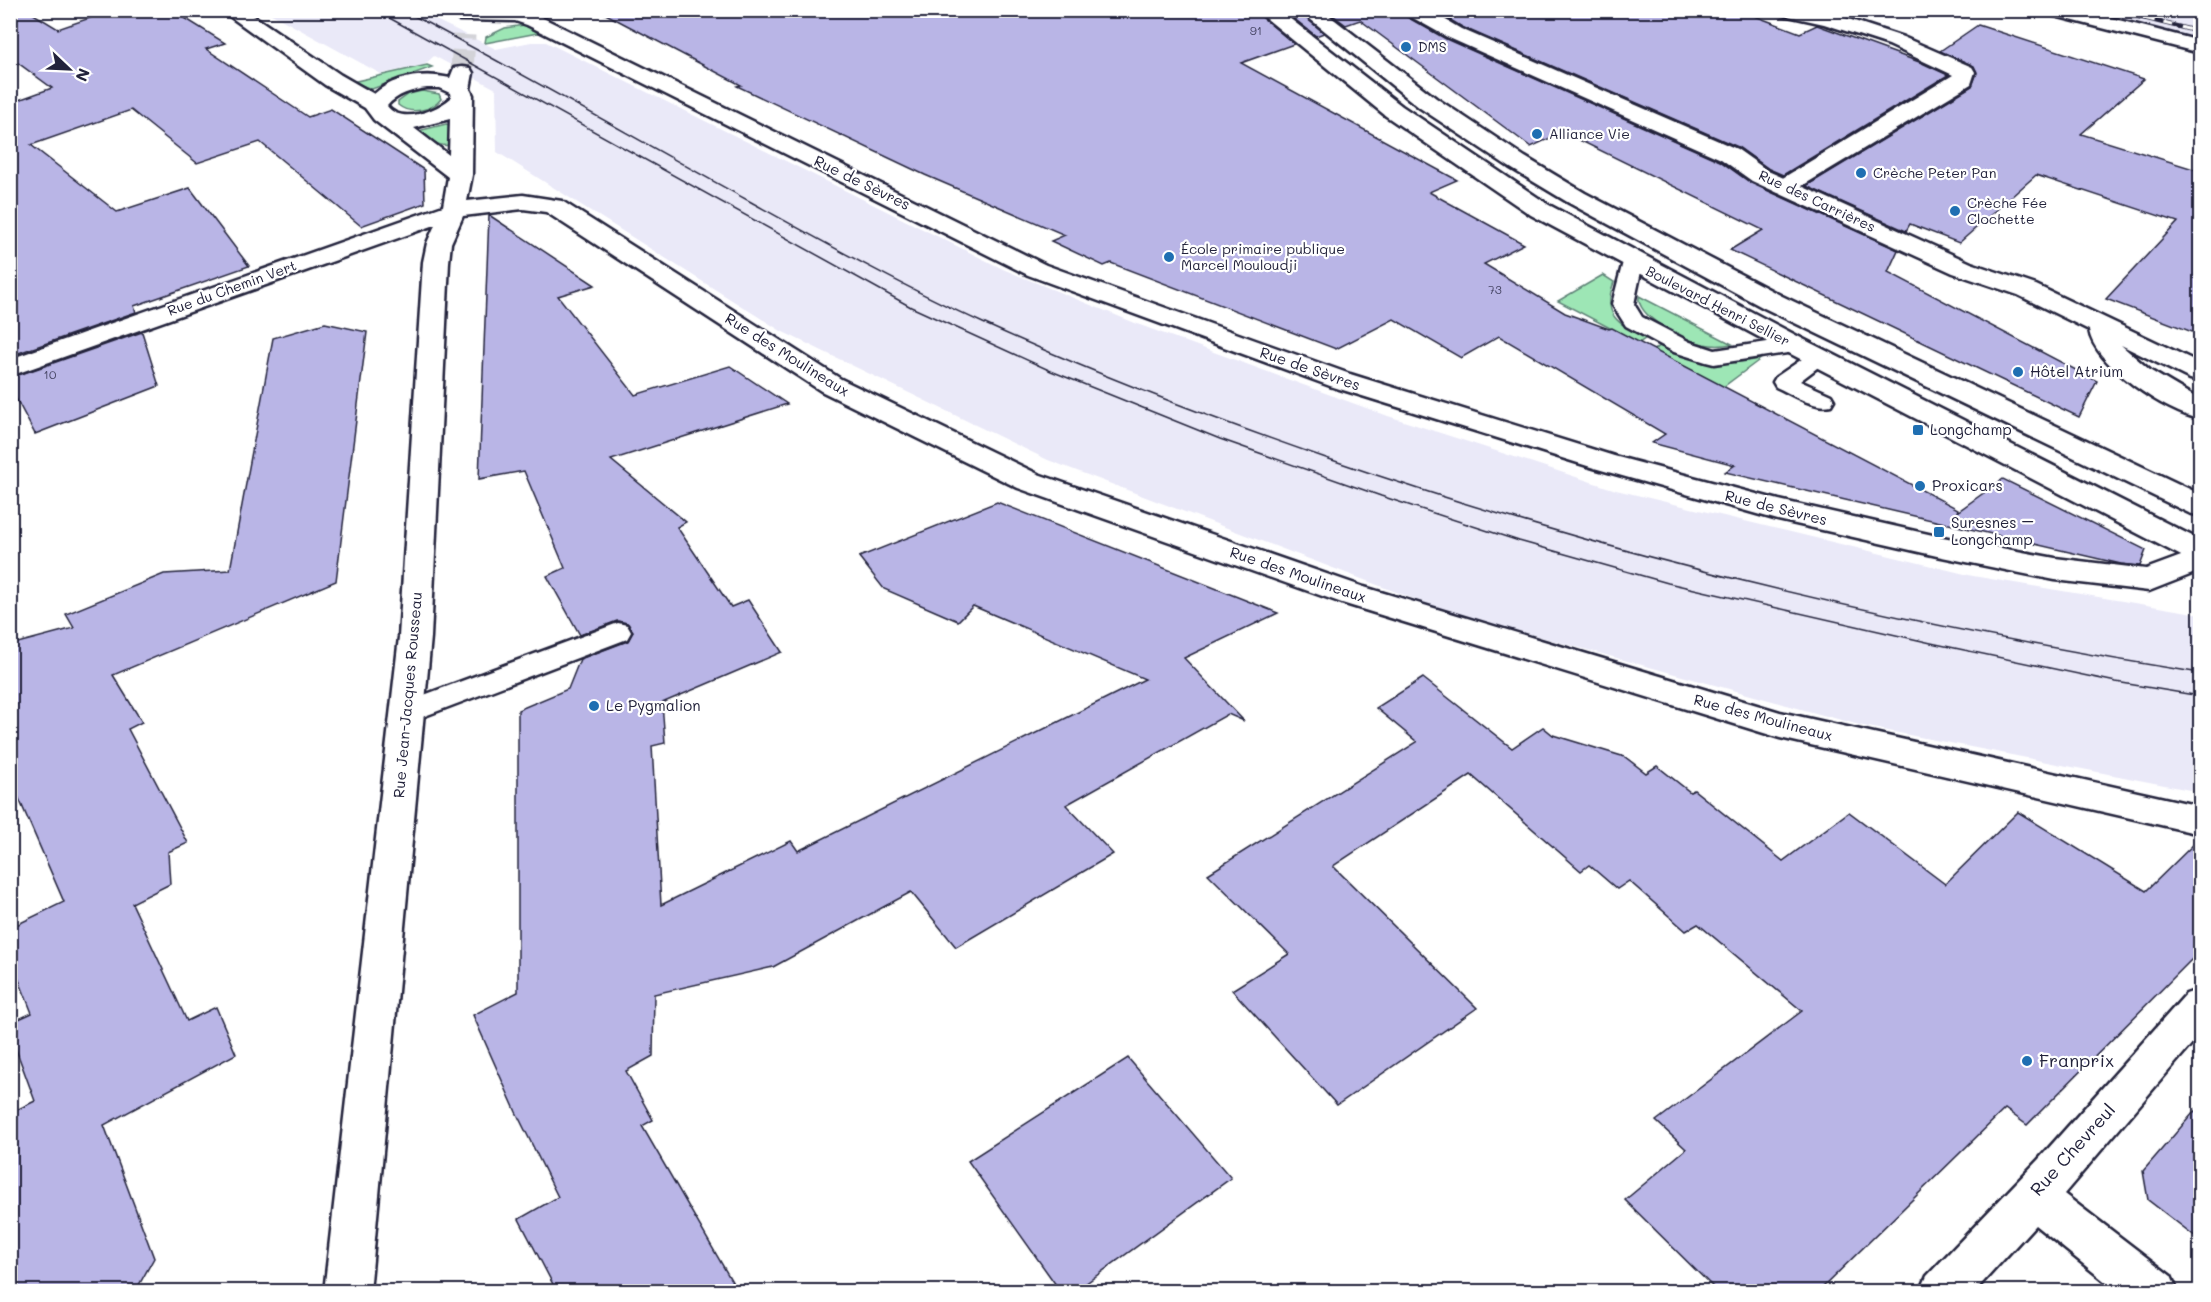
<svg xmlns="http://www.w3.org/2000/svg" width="2211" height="1302" font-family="Mali,sans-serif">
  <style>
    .built { fill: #eae9f8 }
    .green { fill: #9de6b5; stroke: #608478; stroke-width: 1.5 }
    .building { fill: #b9b5e6; stroke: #22223b; stroke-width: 1.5 }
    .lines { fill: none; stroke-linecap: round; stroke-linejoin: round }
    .minor-tunnel { stroke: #d3d3d8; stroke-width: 23; stroke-dasharray: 23 11; stroke-linecap: butt }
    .service-casing { stroke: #22223b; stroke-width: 5 }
    .pedestrian-casing { stroke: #22223b; stroke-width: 5 }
    .minor-casing { stroke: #22223b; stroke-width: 5 }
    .primary-casing { stroke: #22223b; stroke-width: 5 }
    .service { fill: #fff; fill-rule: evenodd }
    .pedestrian { fill: #fff; fill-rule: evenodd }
    .minor { fill: #fff; fill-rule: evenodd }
    .primary { fill: #fff; fill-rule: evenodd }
    .tram { stroke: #22223b; stroke-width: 1.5 }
    .rail-casing { stroke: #22223b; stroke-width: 4.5 }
    .rail { stroke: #fff; stroke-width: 3; stroke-dasharray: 9; stroke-linecap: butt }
    .poi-dot { fill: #1f6fb2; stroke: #fff; stroke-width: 2 }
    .labels { text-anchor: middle; stroke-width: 4.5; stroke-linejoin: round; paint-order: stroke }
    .number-label { font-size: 12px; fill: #484766 }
    .far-poi-label { font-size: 14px; fill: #22223b; stroke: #fff; text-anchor: start }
    .far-street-label { font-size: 14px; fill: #22223b; stroke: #fff }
    .street-label { font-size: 15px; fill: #22223b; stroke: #fff }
    .poi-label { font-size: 15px; fill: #22223b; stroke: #fff; text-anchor: start }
    .near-poi-label { font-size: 18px; fill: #22223b; stroke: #fff; text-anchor: start }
    .near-street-label { font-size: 18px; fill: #22223b; stroke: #fff }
  </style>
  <rect width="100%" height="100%" fill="#fff"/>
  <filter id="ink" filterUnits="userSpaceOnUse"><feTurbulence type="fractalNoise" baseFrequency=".0167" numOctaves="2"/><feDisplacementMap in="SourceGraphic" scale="12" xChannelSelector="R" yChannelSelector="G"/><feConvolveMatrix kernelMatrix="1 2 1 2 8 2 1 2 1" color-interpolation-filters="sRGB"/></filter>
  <g filter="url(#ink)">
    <g class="built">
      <polygon points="266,11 417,11 496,49 531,42 546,42 1005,270 1140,325 1388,416 1616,490 1973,576 2200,614 2200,792 1863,726 1446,611 1048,460 781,331 497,152 496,89 434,56 424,65 381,74"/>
      <polygon points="2074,11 2200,11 2200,42"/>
    </g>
    <g class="green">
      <polygon points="524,25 543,32 485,43 486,37 505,28"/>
      <polygon points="427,65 432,67 372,89 352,82"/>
      <path d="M422 91 439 94 441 99C432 111 410 115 398 105V102L409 94Z"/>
      <path d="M446 124 450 125 449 145C439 148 426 137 418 131Z"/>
      <path d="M1603 275 1614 282C1601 316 1619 324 1646 338L1639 343 1558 301Z"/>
      <path d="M1639 296 1732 344C1722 346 1713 346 1703 344 1685 340 1636 318 1639 296Z"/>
      <path d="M1660 346C1690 363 1729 367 1762 358L1723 387 1653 350Z"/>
    </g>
    <g class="building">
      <polygon points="10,10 27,10 58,29 113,10 172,10 225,43 206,49 308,117 331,109 424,170 425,203 361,226 260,142 197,163 131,110 31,145 117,212 190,188 249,266 134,306 136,312 10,356 10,103 52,88 10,57"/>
      <polygon points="598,10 1254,10 1294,44 1241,63 1457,180 1429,192 1524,244 1484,264 1565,313 1609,329 1612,328 1958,509 1957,512 2003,479 2146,550 2140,566 2121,564 1725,472 1735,465 1652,443 1665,434 1499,336 1461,358 1394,319 1336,349 1111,263 1104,266 1051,241 1065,235 925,175 737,86 741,85"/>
      <polygon points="1283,10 1297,10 1324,33 1316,36"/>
      <polygon points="1326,10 1401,10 1405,16 1446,39 1720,161 1751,183 1898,250 1888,272 2097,381 2079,417 1730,250 1763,230 1563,132 1531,147 1360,20 1346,25"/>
      <polygon points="1434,10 1739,10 1800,33 1817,25 1922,63 1948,75 1783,175 1769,169 1738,147 1462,27"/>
      <polygon points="1978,25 2144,79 2081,134 2200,171 2200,335 2106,299 2178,222 2036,175 1959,243 1910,224 1906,231 1806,186 1972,86 1977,73 1974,66 1940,51"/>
      <polygon points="489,215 595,285 558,296 635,395 730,366 787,404 611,460 686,522 677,527 731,607 748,600 782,652 662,703 665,743 652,746 661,905 791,841 798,851 1145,679 973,606 958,621 884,589 859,557 997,502 1278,613 1184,658 1244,721 1228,714 1066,805 1113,854 956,947 911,892 773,967 654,994 653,1056 626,1071 653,1120 642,1126 738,1292 557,1292 519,1219 558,1197 516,1112 473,1015 518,992 518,710 568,689 580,659 628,641 633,631 627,623 617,621 580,635 547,576 565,568 524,471 479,479"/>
      <polygon points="325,323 367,332 336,581 113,675 142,722 128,729 188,843 168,852 170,884 132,903 187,1021 216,1007 236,1054 104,1125 154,1258 135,1292 10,1292 10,1113 35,1101 10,1033 10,1023 32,1013 10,957 10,928 64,902 10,778 10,645 74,628 66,614 164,574 230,570 273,338"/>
      <polygon points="142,332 159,386 35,434 10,387 10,378"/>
      <polygon points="1423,678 1512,748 1543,727 1553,735 1625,757 1646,773 1657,766 1690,792 1694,790 1783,861 1849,812 1945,884 2018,812 2146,891 2200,838 2200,951 2027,1125 2005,1109 1818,1292 1718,1292 1625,1200 1686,1149 1656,1121 1802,1011 1698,924 1686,931 1629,881 1617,889 1589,865 1581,871 1471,775 1333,866 1477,1008 1337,1105 1232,990 1289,954 1208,874 1417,742 1376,708"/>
      <polygon points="1128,1058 1231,1178 1074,1292 1061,1292 968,1161"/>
      <polygon points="2200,1105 2200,1240 2148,1200 2143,1171"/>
    </g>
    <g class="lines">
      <polyline class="minor-tunnel" points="462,73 464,35"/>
      <defs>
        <g id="service">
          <polygon points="1633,256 1640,258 1643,262 1634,304 1642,317 1690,342 1715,350 1794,338 1802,340 1805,345 1802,350 1794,352 1714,364 1706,362 1674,352 1626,326 1612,304 1623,262 1626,258"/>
          <path d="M1819 351 1827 353 1830 358 1800 381 1831 395 1834 400 1831 405C1813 409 1792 394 1776 387L1773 382 1776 377 1811 353Z"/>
          <polygon points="618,623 627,625 631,632 627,639 417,719 407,722 397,719 393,712 397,705"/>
        </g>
        <polygon id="pedestrian" points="1776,10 1817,10 1836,15 1903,37 1972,67 1975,72 1971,84 1792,192 1784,194 1776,192 1772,187 1776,182 1953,75 1889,45 1824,24 1779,14"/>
        <g id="minor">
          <path d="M221 10H245L341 75 374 94C394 76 424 72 450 78L454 68 462 67 470 68 473 73 470 89 473 95 472 175 467 201 523 195 562 201 841 379 1038 474 1364 587 1780 712 2200 806V834L1780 738 1342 603 1018 488 821 391 546 212 523 209 463 216 451 243 449 262 431 637 370 1292H324L399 637 423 262 427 243 435 225 10 376V359L443 206 448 177 374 120 365 108 325 85ZM427 88H439L450 93 451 98C436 111 401 125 387 106 397 94 412 90 427 88ZM450 119 449 155 414 128Z"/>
          <polygon points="464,10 523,10 541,17 1046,265 1350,374 1614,456 1779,500 1937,536 2055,558 2146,569 2200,549 2200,571 2149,591 2055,580 1937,556 1778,520 1594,468 1330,386 1028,275 527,25 515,21 459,20 456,16 459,12"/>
          <path d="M1403 10H1429L1461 29 1737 149 1768 171 1971 263 2036 285 2200 363V381L2190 379 2121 345 2151 371 2200 400V419C2167 413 2094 365 2089 330L2018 295 1953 273 1752 181 1721 159 1447 37 1406 14Z"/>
          <polygon points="2044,10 2080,10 2200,41 2200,53 2047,14"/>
          <polygon points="2200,989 2200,1034 2064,1194 2171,1276 2178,1292 2118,1292 2035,1225 1974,1292 1920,1292 1927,1276 2038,1160 2186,994"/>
        </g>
        <g id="primary">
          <polygon points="1256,10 1279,10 1402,106 1549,205 1803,339 2200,540 2200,563 2189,560 1785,351 1531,215 1386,116"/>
          <polygon points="1299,10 1322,10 1436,98 1525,157 1585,193 1782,296 2200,494 2200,516 2189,513 1764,308 1569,203 1509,167 1420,108"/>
        </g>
      </defs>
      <use href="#service" class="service-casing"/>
      <use href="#pedestrian" class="pedestrian-casing"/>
      <use href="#minor" class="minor-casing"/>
      <use href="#primary" class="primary-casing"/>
      <use href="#service" class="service"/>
      <use href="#pedestrian" class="pedestrian"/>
      <use href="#minor" class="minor"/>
      <use href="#primary" class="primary"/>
      <g class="tram">
        <polyline points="375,10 911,307 1051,371 1220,439 1381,496 1519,541 1668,583 1931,643 2116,682 2200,696"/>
        <path d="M403 10C520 72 635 138 751 202 827 244 904 287 983 323 1095 374 1210 418 1326 458 1610 556 1903 626 2200 673"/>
      </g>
      <defs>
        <polyline id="rail" points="2111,10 2200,32"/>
      </defs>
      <use href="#rail" class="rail-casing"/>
      <use href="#rail" class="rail"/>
    </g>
  </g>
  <g class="poi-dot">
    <circle cx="1406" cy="47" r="6"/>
    <circle cx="1537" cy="134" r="6"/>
    <circle cx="1861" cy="173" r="6"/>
    <circle cx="1955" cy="211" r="6"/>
    <circle cx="1169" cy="257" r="6"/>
    <circle cx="2018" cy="372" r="6"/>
    <rect x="1912" y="424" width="12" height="12" rx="3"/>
    <circle cx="1920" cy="486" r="6"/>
    <rect x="1933" y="526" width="12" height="12" rx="3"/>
    <circle cx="594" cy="706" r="6"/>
    <circle cx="2027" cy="1061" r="6"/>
  </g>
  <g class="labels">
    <g class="number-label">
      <text x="1256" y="35">91</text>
      <text x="1495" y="294">73</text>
      <text x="50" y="379">10</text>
    </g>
    <g class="far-poi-label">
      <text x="1418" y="52">DMS</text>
      <text x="1549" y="139">Alliance Vie</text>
      <text x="1873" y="178">Crèche Peter Pan</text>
      <text x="1967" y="208">Crèche Fée<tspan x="1967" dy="16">Clochette</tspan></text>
      <text x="1181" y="254">École primaire publique<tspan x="1181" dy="16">Marcel Mouloudji</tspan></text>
    </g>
    <g class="far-street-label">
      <text transform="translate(1817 201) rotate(25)" y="5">Rue des Carrières</text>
      <text transform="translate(232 288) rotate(-20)" y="5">Rue du Chemin Vert</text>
      <text transform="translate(1718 306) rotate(27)" y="5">Boulevard Henri Sellier</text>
    </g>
    <g class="street-label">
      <text transform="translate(862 183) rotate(26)" y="5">Rue de Sèvres</text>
      <text transform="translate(787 355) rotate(32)" y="5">Rue des Moulineaux</text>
      <text transform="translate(1310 369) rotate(19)" y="5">Rue de Sèvres</text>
      <text transform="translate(1776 508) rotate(14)" y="5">Rue de Sèvres</text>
      <text transform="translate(1298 575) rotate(19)" y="5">Rue des Moulineaux</text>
      <text transform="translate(408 695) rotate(-85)" y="5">Rue Jean-Jacques Rousseau</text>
      <text transform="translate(1763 718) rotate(15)" y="5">Rue des Moulineaux</text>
    </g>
    <g class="poi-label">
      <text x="2030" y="377">Hôtel Atrium</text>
      <text x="1930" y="435">Longchamp</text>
      <text x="1932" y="491">Proxicars</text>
      <text x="1951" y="528">Suresnes –<tspan x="1951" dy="17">Longchamp</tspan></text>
      <text x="606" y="711">Le Pygmalion</text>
    </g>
    <g class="near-poi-label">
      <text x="2039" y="1067">Franprix</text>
    </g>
    <g class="near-street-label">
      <text transform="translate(2073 1150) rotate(-48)" y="6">Rue Chevreul</text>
    </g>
  </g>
  <rect width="2211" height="1302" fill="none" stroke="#fff" stroke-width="36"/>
  <rect x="18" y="18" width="2175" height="1266" fill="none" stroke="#22223b" stroke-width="2" filter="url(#ink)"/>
  <g transform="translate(69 69) rotate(113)" stroke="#ffffff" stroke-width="4.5" paint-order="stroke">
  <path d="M0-4.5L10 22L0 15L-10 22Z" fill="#22223b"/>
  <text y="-9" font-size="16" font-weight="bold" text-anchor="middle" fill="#22223b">N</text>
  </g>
</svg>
